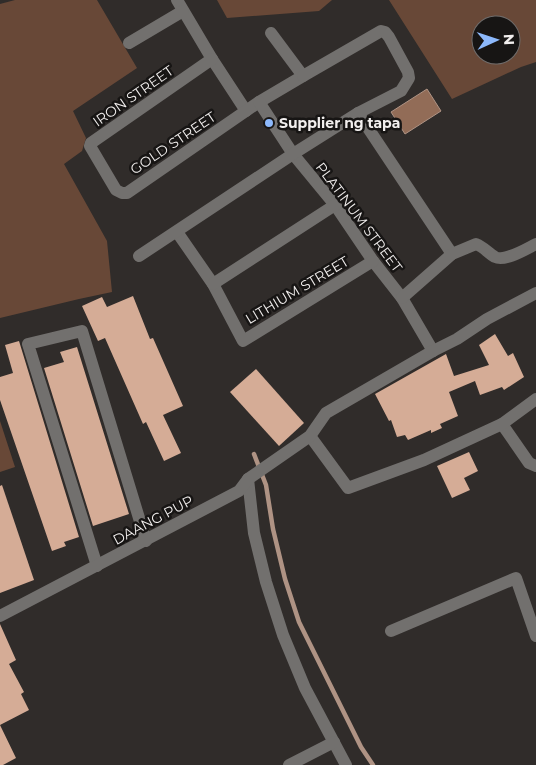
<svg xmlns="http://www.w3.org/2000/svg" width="536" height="765" font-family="Montserrat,sans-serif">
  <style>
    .green { fill: #684837; fill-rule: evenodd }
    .water { fill: #926c57; stroke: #af9384 }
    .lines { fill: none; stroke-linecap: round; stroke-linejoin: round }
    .stream { stroke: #af9384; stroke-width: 4.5 }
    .building { fill: #d5ac96 }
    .minor { stroke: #72706e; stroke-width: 12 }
    .tertiary { stroke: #72706e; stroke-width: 12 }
    .poi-dot { fill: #8db9fc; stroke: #171514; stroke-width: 2 }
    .labels { text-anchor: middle; stroke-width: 5; stroke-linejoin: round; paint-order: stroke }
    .street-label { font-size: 14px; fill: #f2efee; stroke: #171514 }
    .poi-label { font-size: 14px; font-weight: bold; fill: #f2efee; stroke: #171514; text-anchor: start }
  </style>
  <rect width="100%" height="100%" fill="#302c2a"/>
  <g class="green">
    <polygon points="15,0 97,0 137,68 73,111 86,138 82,151 64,164 107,241 112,292 79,299 0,318 0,4"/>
    <polygon points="217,0 332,0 319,11 227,18"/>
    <path d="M389 0H536V62L521 67 452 99ZM481 25H511V55H481Z"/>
    <polygon points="0,421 15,467 0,472"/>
  </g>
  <polygon class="water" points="427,89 441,111 405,134 391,112"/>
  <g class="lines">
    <polyline class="stream" points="254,454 266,485 273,529 285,579 299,622 361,747 373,765"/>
  </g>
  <g class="building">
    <polygon points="133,296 150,339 153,338 183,406 163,415 181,453 164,461 146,422 143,424 105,338 98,341 82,306 102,297 107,307"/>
    <polygon points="495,334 508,356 513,353 524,377 504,390 502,387 480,395 475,381 449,392 458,416 440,424 442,428 431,433 431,430 408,440 405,435 397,437 391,420 389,421 375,394 446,354 454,376 489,365 479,345"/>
    <polygon points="19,341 79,537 64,542 66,546 52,551 0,400 0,377 13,373 5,345"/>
    <polygon points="77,347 129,514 93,526 44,368 64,362 60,352"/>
    <polygon points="256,369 304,423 279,446 230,392"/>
    <polygon points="469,452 478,471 464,478 470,490 452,498 437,466"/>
    <polygon points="2,485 34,580 0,593 0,486"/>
    <polygon points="0,624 16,660 9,664 24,692 21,694 29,710 0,725 16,758 3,765 0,765"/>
  </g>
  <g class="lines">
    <g class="minor">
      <polyline points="177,0 212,59 246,111"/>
      <polyline points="129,43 183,11"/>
      <polyline points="212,59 91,143 90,146 116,190 122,193 127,193 259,102 303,76 271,33"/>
      <polyline points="259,102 293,154 335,205 373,261 402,298 433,351"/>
      <polyline points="358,113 452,254"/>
      <polyline points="177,232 213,284 243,341 373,261"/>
      <polyline points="139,256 293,154 358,113 401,91 409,78 408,72 389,37 385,32 381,31 303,76"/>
      <polyline points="213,284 335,205"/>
      <path d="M402 298 452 254 476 244C484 247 488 253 495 257 505 262 526 249 536 244"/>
      <polyline points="502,424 529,463 536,466"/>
      <polyline points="248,479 254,533 266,582 283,635 305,688 346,765"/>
      <polyline points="97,566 28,344 82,331 146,541"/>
      <polyline points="391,631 516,578 536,636"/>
      <polyline points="289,765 334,742"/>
    </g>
    <g class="tertiary">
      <polyline points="310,436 348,488 424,460 502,424 536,399"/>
      <polyline points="0,616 239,491 248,479 310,436 326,413 433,351 457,339 487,319 536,293"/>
    </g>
  </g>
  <circle class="poi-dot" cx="269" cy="123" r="5"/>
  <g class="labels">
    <g class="street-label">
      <text transform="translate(133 96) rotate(-35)" y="5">IRON STREET</text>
      <text transform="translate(173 143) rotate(-34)" y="5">GOLD STREET</text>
      <text transform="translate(359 217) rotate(53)" y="5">PLATINUM STREET</text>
      <text transform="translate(297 290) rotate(-31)" y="5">LITHIUM STREET</text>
      <text transform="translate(153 520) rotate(-28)" y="5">DAANG PUP</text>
    </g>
    <g class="poi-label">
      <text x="279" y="128">Supplier ng tapa</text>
    </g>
  </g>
  <g transform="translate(496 40) rotate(87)"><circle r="24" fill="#171514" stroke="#6f6c6b"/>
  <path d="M0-4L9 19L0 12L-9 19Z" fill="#8db9fc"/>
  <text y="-8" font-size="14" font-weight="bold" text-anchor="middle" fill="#f2efee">N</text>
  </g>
</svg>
